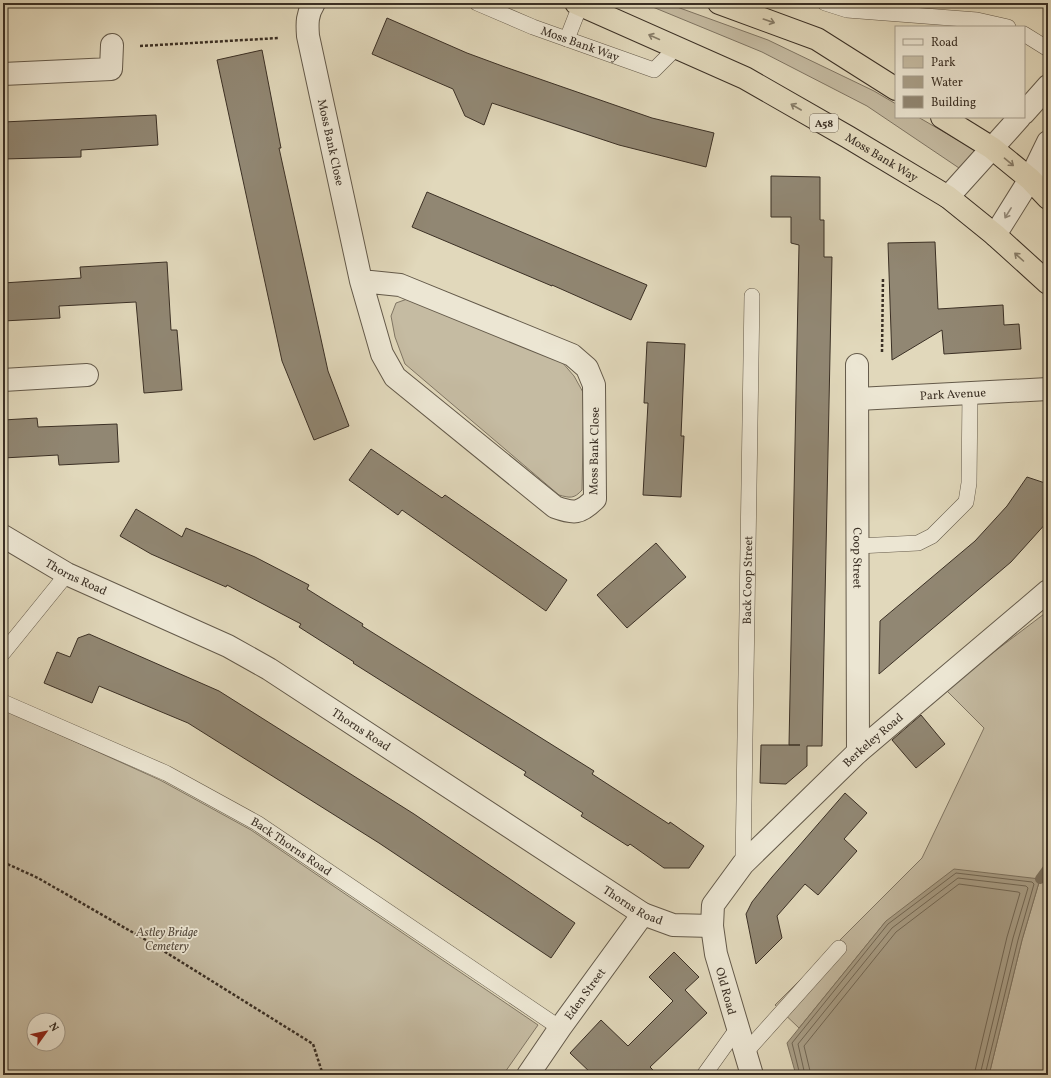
<svg xmlns="http://www.w3.org/2000/svg" width="1051" height="1078" font-family="Vollkorn,serif">
  <style>
    .green { fill: #c5bba2; stroke: #807664; fill-rule: evenodd }
    .water { fill: #a99f88; stroke: #7d7360 }
    .lines { fill: none; stroke-linecap: round; stroke-linejoin: round }
    .shore { stroke: #726856; stroke-width: 1 }
    .stream { stroke: #7d7360; stroke-width: 10 }
    .building { fill: #918773; stroke: #3b3025 }
    .lane-casing { stroke: #645a4a; stroke-width: 16 }
    .street-casing { stroke: #645a4a; stroke-width: 24 }
    .highway-casing { stroke: #3b3025; stroke-width: 24 }
    .path { stroke: #3b3025; stroke-width: 2.5; stroke-dasharray: 3 2; stroke-linecap: butt }
    .lane { stroke: #ece6d3; stroke-width: 15 }
    .street { stroke: #ece6d3; stroke-width: 22 }
    .highway { stroke: #e1d8bb; stroke-width: 22 }
    .oneway { stroke: #867c68 }
    .oneway2 { stroke: #948b7c }
    .labels { text-anchor: middle; stroke-width: 3.5; stroke-linejoin: round; paint-order: stroke }
    .shield { fill: #ece6d3; stroke: #706759; stroke-width: 1 }
    .shield-label { font-size: 11px; font-weight: bold; fill: #3b3025 }
    .street-label { font-size: 12px; fill: #3b3025; stroke: #ece6d3 }
    .park-label { font-size: 12px; font-style: italic; fill: #574c3e; stroke: #ece6d3 }
  </style>
  <rect width="100%" height="100%" fill="#e1d8bb"/>
  <filter id="stains"><feTurbulence type="fractalNoise" baseFrequency=".005" numOctaves="4"/><feColorMatrix values="0 0 0 0 .2 0 0 0 0 .09 0 0 0 0 .02 0 0 0 .5 -.17"/></filter>
  <radialGradient id="worn" r=".72"><stop offset=".6" stop-color="#630" stop-opacity="0"/><stop offset="1" stop-color="#630" stop-opacity=".3"/></radialGradient>
  <g class="green">
    <polygon points="643,3 666,3 768,40 874,91 896,104 896,117 918,117 975,150 975,162 959,168 867,106 762,52"/>
    <path d="M410 298 561 361 574 376 584 394 582 490C574 499 570 498 559 495L405 364 395 337 391 316 396 303Z"/>
    <polygon points="1048,611 1047,1075 989,1075 1022,940 1040,879 886,921 799,1028 775,1005 922,858 984,728 945,689"/>
    <path d="M3 709 160 780 251 830 538 1025 503 1075H3ZM34 1020H58V1044H34Z"/>
  </g>
  <polygon class="water" points="954,869 1040,879 1022,940 989,1075 796,1075 787,1043 886,921"/>
  <g class="lines">
    <g class="shore">
      <polyline points="800,1075 792,1043 888,924 956,873 1032,882 1034,884 1018,940 985,1075"/>
      <polyline points="805,1075 798,1044 892,928 958,878 1026,886 1028,888 1013,938 980,1075"/>
      <polyline points="811,1075 804,1046 896,932 959,884 1018,892 1020,893 1007,937 974,1075"/>
    </g>
    <polyline class="stream" points="1040,879 1048,868"/>
  </g>
  <g class="building">
    <polygon points="387,18 467,53 505,67 652,118 714,133 706,167 619,145 492,103 484,125 465,116 453,89 372,54"/>
    <polygon points="262,50 281,148 279,148 328,371 349,426 314,440 282,361 217,60"/>
    <polygon points="156,115 158,145 81,150 81,157 3,159 3,122"/>
    <polygon points="771,176 820,177 820,220 824,220 824,257 832,257 822,746 807,746 807,766 786,784 760,783 761,745 800,745 789,745 799,245 791,243 791,217 771,217"/>
    <polygon points="427,192 647,285 631,320 552,285 552,286 412,227"/>
    <polygon points="935,242 938,309 1003,305 1004,325 1019,324 1021,349 944,354 942,330 892,360 888,243"/>
    <polygon points="167,262 171,330 177,330 182,390 144,393 136,302 59,306 60,318 3,321 3,283 81,278 80,267"/>
    <polygon points="647,342 685,344 681,436 684,436 681,497 643,495 648,403 644,403"/>
    <polygon points="37,418 38,427 117,424 119,462 59,465 58,455 3,458 3,420"/>
    <polygon points="371,449 442,498 445,495 567,580 546,611 402,510 398,515 349,480"/>
    <polygon points="1027,477 1048,484 1048,521 1011,562 879,674 880,621 975,541 1007,506"/>
    <polygon points="136,509 182,537 186,528 255,557 309,585 307,589 363,624 362,626 594,771 592,774 669,824 670,822 704,846 689,868 664,868 630,844 628,846 581,816 583,813 524,775 526,772 353,663 354,662 299,627 301,624 227,585 226,587 151,554 120,536"/>
    <polygon points="656,543 686,577 627,628 597,595"/>
    <polygon points="89,634 219,691 414,814 575,923 551,958 379,843 188,723 99,686 92,703 44,683 57,652 70,657 78,638"/>
    <polygon points="921,715 945,744 916,768 892,740"/>
    <polygon points="845,793 867,813 844,839 857,851 818,895 805,884 777,916 782,938 756,964 746,914 752,902 772,877"/>
    <polygon points="674,952 699,977 685,990 707,1013 650,1067 658,1075 593,1075 570,1053 601,1020 628,1046 673,1001 649,977"/>
  </g>
  <g class="lines">
    <defs>
      <g id="lane">
        <path id="s1" d="M477 3 533 27 654 70 677 47"/>
        <polyline points="825,3 847,10 977,20 1008,27"/>
        <polyline points="1024,34 1048,49"/>
        <polyline points="567,39 581,3"/>
        <polyline points="858,546 918,543 932,536 966,502 969,483 970,393"/>
        <polyline points="3,653 67,574"/>
        <path id="s2" d="M3 702 166 773 257 823 560 1028"/>
        <path id="s3" d="M743 864 752 296"/>
        <polyline points="745,1053 839,948"/>
        <polyline points="704,1075 737,1029"/>
      </g>
      <g id="street">
        <path id="s4" d="M314 3C307 14 307 23 308 36L361 281 382 354 395 377 555 507C574 514 580 514 595 499L594 385 587 368 572 355 400 285 361 281"/>
        <polyline points="3,74 111,69 112,45"/>
        <polyline points="1024,113 1048,86"/>
        <polyline points="948,197 1020,117"/>
        <polyline points="995,235 1030,179 1048,142"/>
        <path id="s5" d="M857 365 858 752"/>
        <polyline points="3,380 87,375"/>
        <path id="s6" d="M858 399 1048 389"/>
        <path id="s7" d="M3 536 67 574 228 646 269 669 643 914 673 925 712 926"/>
        <path id="s8" d="M528 1075 560 1028 643 914"/>
        <path id="s9" d="M752 1075 716 954 712 926 713 905 743 864 858 752 1048 591"/>
      </g>
      <g id="highway">
        <path id="s10" d="M576 3 745 78 848 137 948 197 995 235 1048 283"/>
        <polyline points="719,3 817,39 896,89"/>
        <polyline points="942,117 992,148 1030,179 1048,198"/>
      </g>
    </defs>
    <use href="#lane" class="lane-casing"/>
    <use href="#street" class="street-casing"/>
    <use href="#highway" class="highway-casing"/>
    <g class="path">
      <polyline points="140,46 279,38"/>
      <polyline points="1048,344 1045,348 1048,358"/>
      <polyline points="882,352 883,277"/>
      <polyline points="3,862 38,878 146,940 313,1044 323,1075"/>
    </g>
    <use href="#lane" class="lane"/>
    <use href="#street" class="street"/>
    <use href="#highway" class="highway"/>
  </g>
  <defs><path id="oneway-shaft" d="M-6 0H5M1.5-3L5.5 0L1.5 3" fill="none" stroke-width="1.6" stroke-linecap="round" stroke-linejoin="round"/></defs>
  <g class="oneway">
    <use href="#oneway-shaft" transform="translate(769 21) rotate(19)"/>
    <use href="#oneway-shaft" transform="translate(654 37) rotate(-156)"/>
    <use href="#oneway-shaft" transform="translate(796 107) rotate(-150)"/>
    <use href="#oneway-shaft" transform="translate(1009 162) rotate(40)"/>
    <use href="#oneway-shaft" transform="translate(1019 257) rotate(-138)"/>
  </g>
  <use class="oneway2" href="#oneway-shaft" transform="translate(1008 213) rotate(122)"/>
  <g class="labels">
    <rect class="shield" x="810" y="114" width="28" height="18" rx="3"/>
    <g class="shield-label">
      <text x="824" y="127">A58</text>
    </g>
    <g class="street-label">
      <text dy="4" stroke="none"><textPath href="#s1" startOffset="111">Moss Bank Way</textPath></text>
      <text dy="4" stroke="none"><textPath href="#s4" startOffset="143">Moss Bank Close</textPath></text>
      <text dy="4" stroke="none"><textPath href="#s10" startOffset="343">Moss Bank Way</textPath></text>
      <text dy="4" stroke="none"><textPath href="#s6" startOffset="95">Park Avenue</textPath></text>
      <text transform="translate(594 451) rotate(-89)" y="4">Moss Bank Close</text>
      <text dy="4" stroke="none"><textPath href="#s5" startOffset="193">Coop Street</textPath></text>
      <text dy="4" stroke="none"><textPath href="#s7" startOffset="84">Thorns Road</textPath></text>
      <text dy="4" stroke="none"><textPath href="#s3" startOffset="284">Back Coop Street</textPath></text>
      <text dy="4" stroke="none"><textPath href="#s7" startOffset="408">Thorns Road</textPath></text>
      <text dy="4" stroke="none"><textPath href="#s9" startOffset="406">Berkeley Road</textPath></text>
      <text dy="4" stroke="none"><textPath href="#s2" startOffset="323">Back Thorns Road</textPath></text>
      <text dy="4" stroke="none"><textPath href="#s7" startOffset="732">Thorns Road</textPath></text>
      <text transform="translate(726 991) rotate(75)" y="4">Old Road</text>
      <text dy="4" stroke="none"><textPath href="#s8" startOffset="99">Eden Street</textPath></text>
    </g>
    <g class="park-label">
      <text x="167" y="936">Astley Bridge<tspan x="167" dy="14">Cemetery</tspan></text>
    </g>
  </g>
  <rect width="1051" height="1078" fill="none" stroke="#e1d8bb" stroke-width="16"/>
  <rect x="4" y="4" width="1043" height="1070" fill="none" stroke="#3b3025" stroke-width="2"/>
  <rect x="8" y="8" width="1035" height="1062" fill="none" stroke="#3b3025"/>
  <rect x="895" y="26" width="130" height="92" fill="#ece6d3" stroke="#a59d8d"/>
  <rect x="903" y="39" width="20" height="6" fill="#ece6d3" stroke="#a59d8d"/>
  <text x="931" y="46" font-size="12" fill="#3b3025">Road</text>
  <rect x="903" y="56" width="20" height="12" fill="#c5bba2" stroke="#a59d8d"/>
  <text x="931" y="66" font-size="12" fill="#3b3025">Park</text>
  <rect x="903" y="76" width="20" height="12" fill="#a99f88" stroke="#a59d8d"/>
  <text x="931" y="86" font-size="12" fill="#3b3025">Water</text>
  <rect x="903" y="96" width="20" height="12" fill="#918773" stroke="#a59d8d"/>
  <text x="931" y="106" font-size="12" fill="#3b3025">Building</text>
  <g transform="translate(46 1032) rotate(57)"><circle r="19" fill="#ece6d3" stroke="#a59d8d"/>
  <path d="M0-3L7 15L0 10L-7 15Z" fill="#8f2418"/>
  <text y="-6" font-size="11" font-weight="bold" text-anchor="middle" fill="#3b3025">N</text>
  </g>
  <rect width="100%" height="100%" filter="url(#stains)"/>
  <rect width="100%" height="100%" fill="url(#worn)"/>
</svg>
